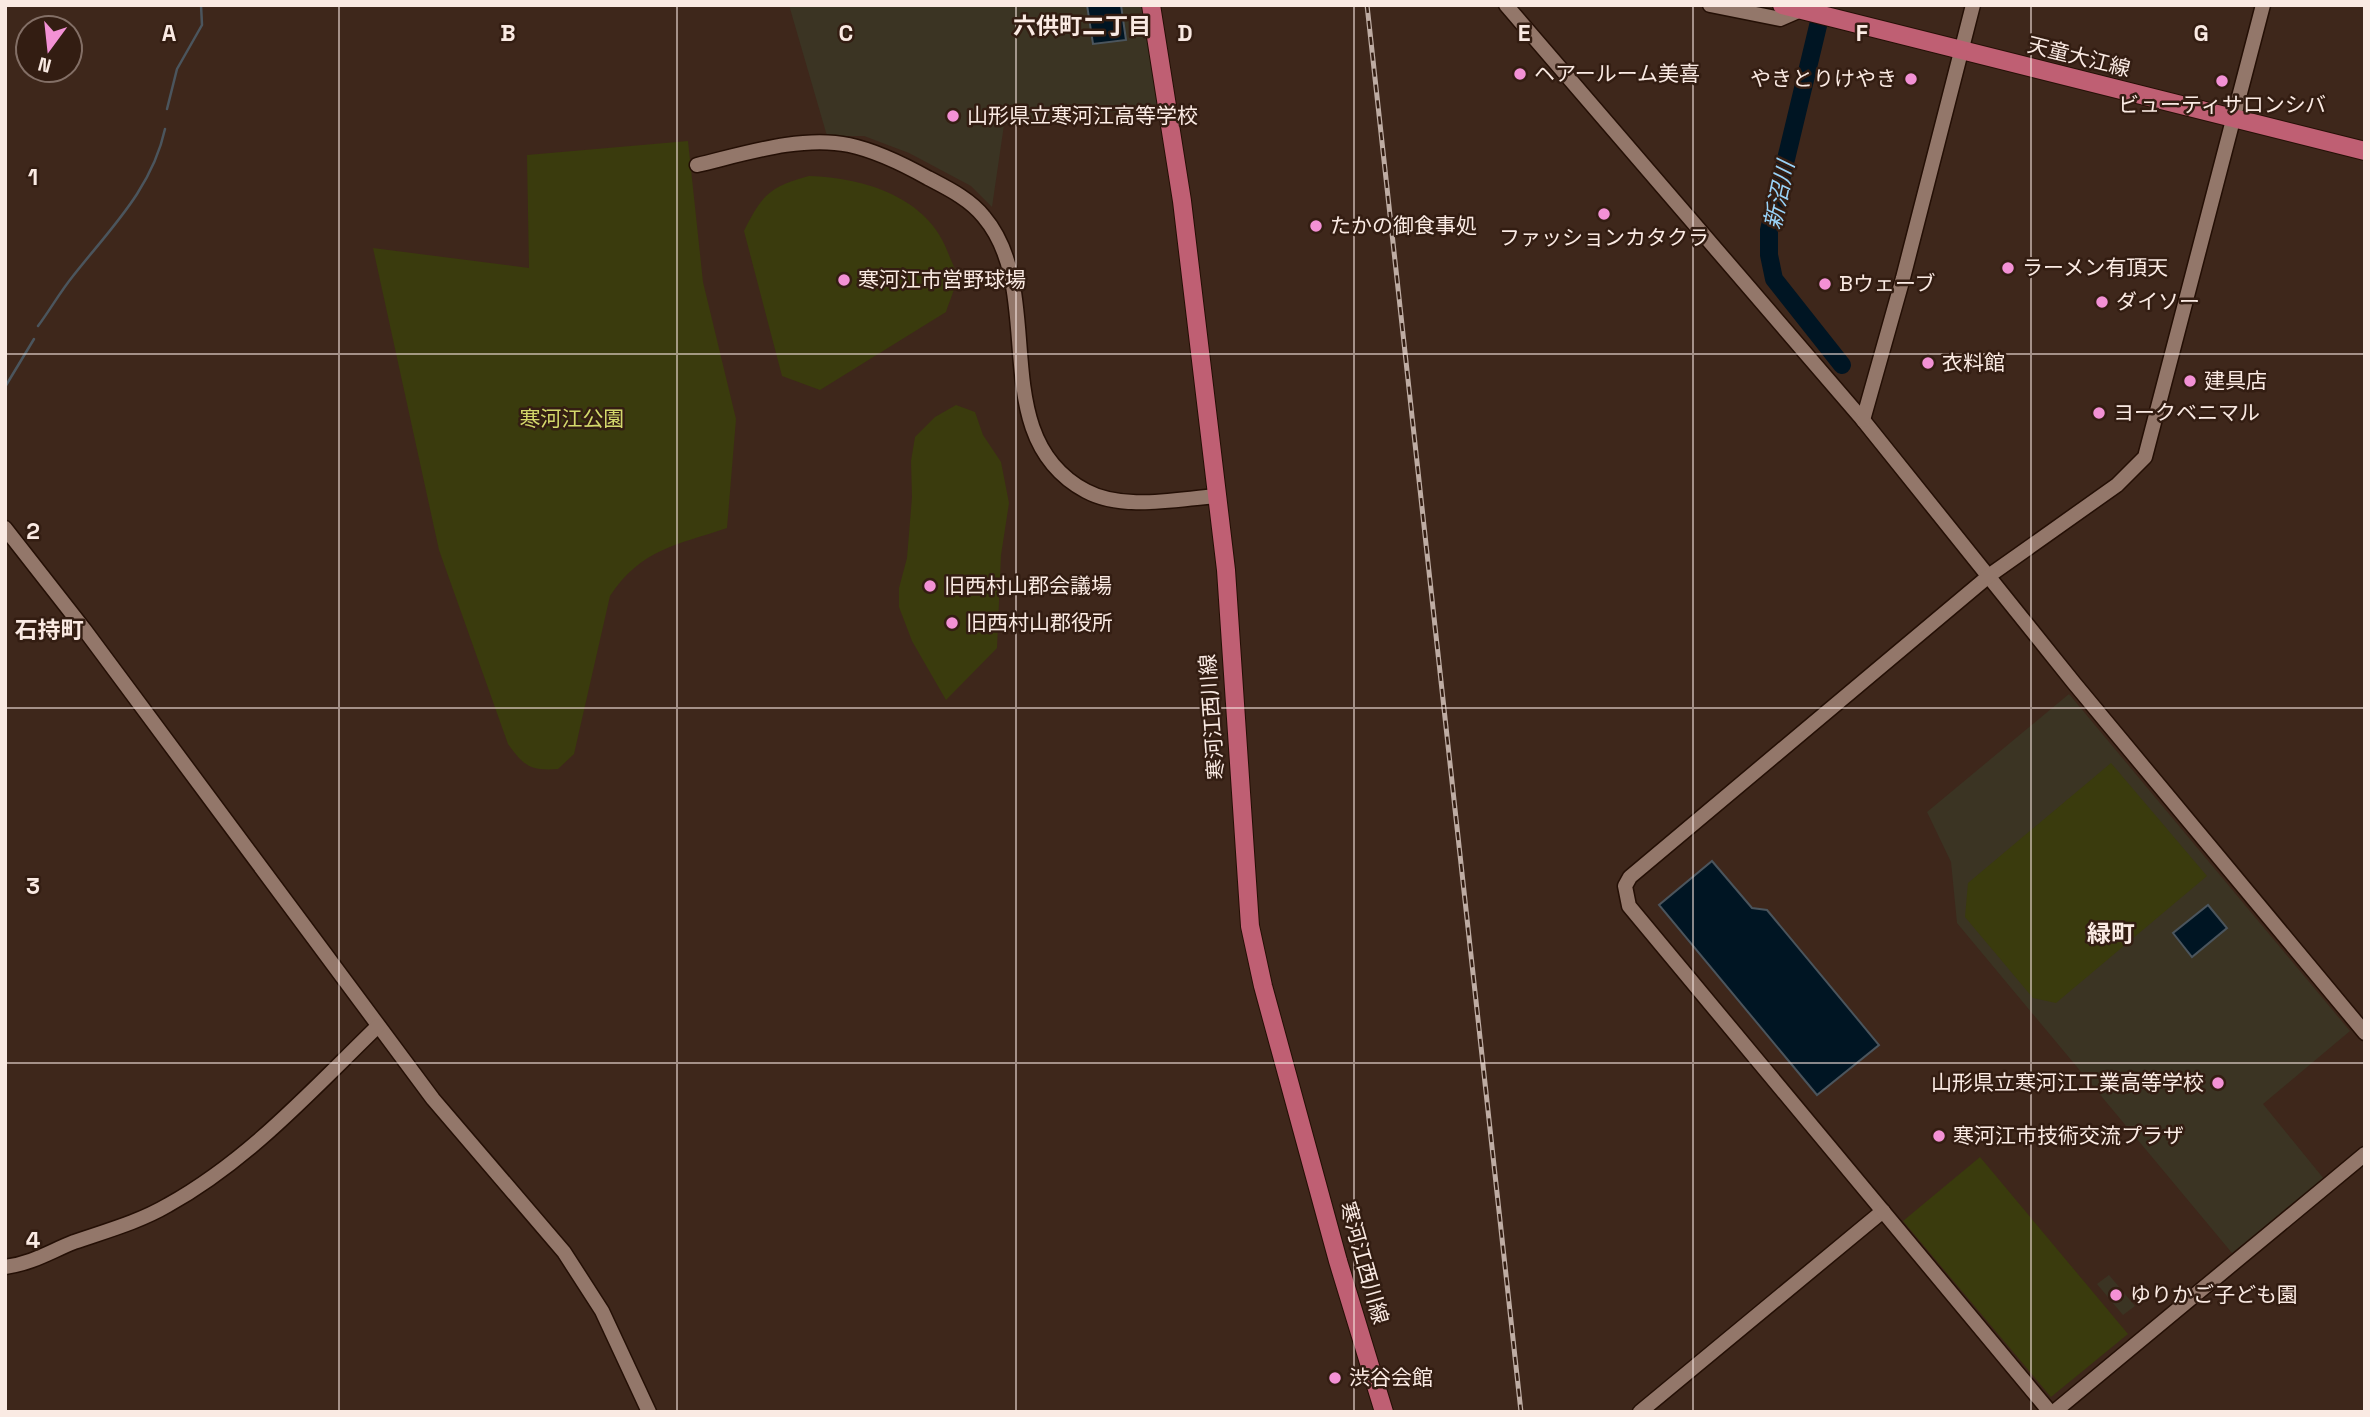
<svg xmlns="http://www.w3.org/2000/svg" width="2370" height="1417" font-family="'Space Grotesk','Noto Sans JP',sans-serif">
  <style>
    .education { fill: #3b3423 }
    .green { fill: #3a3b0d }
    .water { fill: #001523; stroke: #4b555d; stroke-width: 2 }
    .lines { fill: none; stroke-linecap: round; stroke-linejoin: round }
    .stream { stroke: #4b555d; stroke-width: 2.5 }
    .river { stroke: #001523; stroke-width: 18 }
    .minor-casing { stroke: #240f05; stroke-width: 17 }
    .major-casing { stroke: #240f05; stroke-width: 20 }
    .minor { stroke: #93776a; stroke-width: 14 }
    .major { stroke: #bf5f73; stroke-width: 18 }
    .rail-casing { stroke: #beaca3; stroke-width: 5 }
    .rail { stroke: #331d12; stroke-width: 2.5; stroke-dasharray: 8; stroke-linecap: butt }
    .grid { fill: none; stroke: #faeae3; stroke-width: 2; stroke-opacity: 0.55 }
    .poi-dot { fill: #f391d5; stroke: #331d12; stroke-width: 2.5 }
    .labels { text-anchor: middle; stroke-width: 5; stroke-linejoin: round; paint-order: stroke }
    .street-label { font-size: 21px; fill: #faeae3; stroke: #331d12 }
    .poi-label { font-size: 21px; fill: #faeae3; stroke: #331d12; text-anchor: start }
    .park-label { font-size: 21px; fill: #d3d86b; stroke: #331d12 }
    .neighbourhood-label { font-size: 23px; font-weight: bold; fill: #faeae3; stroke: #331d12 }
    .water-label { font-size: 23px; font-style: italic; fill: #99d3f9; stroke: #331d12 }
    .quarter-label { font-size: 24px; font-weight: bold; fill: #faeae3; stroke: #331d12 }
    .grid-label { font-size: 23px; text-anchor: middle; font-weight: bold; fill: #faeae3; stroke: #331d12; stroke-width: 5; stroke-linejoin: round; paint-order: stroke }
  </style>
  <rect width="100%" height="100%" fill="#3e271b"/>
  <g class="education">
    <polygon points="789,5 1151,5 1168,106 1004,125 992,207 971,186 909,153 864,136 827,136"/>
    <polygon points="2069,694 2350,1031 2263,1104 2324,1179 2232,1253 1957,923 1951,862 1927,812"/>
    <polygon points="2109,1275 2135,1306 2123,1315 2097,1284"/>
  </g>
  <g class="green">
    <path d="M688 141 703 282 736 419 727 528C677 545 641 549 610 596L574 754 558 769C530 771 524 766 508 744L439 550 373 248 529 268 527 155Z"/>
    <path d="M809 176C865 178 929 197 949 255 951 261 956 269 956 276 957 286 949 302 946 312L820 390 782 376 744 231C762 195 769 187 809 176Z"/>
    <polygon points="956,405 975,412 983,435 1001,462 1009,503 1001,555 997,648 946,700 912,641 899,607 899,588 907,558 912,497 911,461 915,437 935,417"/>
    <polygon points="2111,763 2207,876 2056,1003 2033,998 1965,917 1968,883"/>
    <polygon points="1980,1157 2128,1334 2051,1397 1903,1221"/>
  </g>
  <g class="water">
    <polygon points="1087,5 1121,5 1126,40 1093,44"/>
    <polygon points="1712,861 1752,908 1767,910 1879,1045 1817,1095 1659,905"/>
    <polygon points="2208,905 2227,928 2192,957 2173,933"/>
  </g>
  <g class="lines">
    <g class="stream">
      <polyline points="167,109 177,69 202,25 201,5"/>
      <path d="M38 326C50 310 60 292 73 276 109 230 152 189 165 129"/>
      <polyline points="5,387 34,339"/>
    </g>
    <polyline class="river" points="1823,5 1769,230 1769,255 1774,279 1842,365"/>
    <defs>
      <g id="minor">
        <polyline points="1506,5 1863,420 2074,683 2365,1033"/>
        <polyline points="1710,5 1780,19 1803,9"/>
        <path d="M697 165C744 154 801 135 849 145 877 151 903 164 928 178 947 188 970 199 984 217 1049 294 983 436 1086 491 1123 511 1176 499 1217 496"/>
        <polyline points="1863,420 1903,278 1973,5"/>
        <polyline points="5,528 84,629 433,1099 564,1252 602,1311 649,1412"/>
        <path d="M5 1267C33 1263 49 1252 74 1242 106 1231 139 1222 168 1205 249 1160 312 1090 378 1026"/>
        <polyline points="1640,1412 1883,1211"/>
        <polyline points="2050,1412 1629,906 1625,886 1630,877 1990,575 2117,485 2145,457 2263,5"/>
        <polyline points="2054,1412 2365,1154"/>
      </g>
      <g id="major">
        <polyline points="1151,5 1182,201 1226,570 1250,926 1263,986 1338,1261 1384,1412"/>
        <polyline points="1782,5 2365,151"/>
      </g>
    </defs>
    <use href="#minor" class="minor-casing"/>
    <use href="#major" class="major-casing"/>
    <use href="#minor" class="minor"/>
    <use href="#major" class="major"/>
    <defs>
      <polyline id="rail" points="1367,5 1521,1412"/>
    </defs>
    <use href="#rail" class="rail-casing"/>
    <use href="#rail" class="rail"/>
  </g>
  <path class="grid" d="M339 5V1412M677 5V1412M1016 5V1412M1354 5V1412M1693 5V1412M2031 5V1412M5 354H2365M5 708H2365M5 1063H2365"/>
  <g class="poi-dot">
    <circle cx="1520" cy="74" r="7"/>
    <circle cx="1911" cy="79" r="7"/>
    <circle cx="2222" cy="81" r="7"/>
    <circle cx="953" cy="116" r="7"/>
    <circle cx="1604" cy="214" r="7"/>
    <circle cx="1316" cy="226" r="7"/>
    <circle cx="2008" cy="268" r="7"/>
    <circle cx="844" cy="280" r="7"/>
    <circle cx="1825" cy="284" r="7"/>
    <circle cx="2102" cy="302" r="7"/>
    <circle cx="1928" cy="363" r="7"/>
    <circle cx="2190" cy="381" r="7"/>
    <circle cx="2099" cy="413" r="7"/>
    <circle cx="930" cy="586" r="7"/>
    <circle cx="952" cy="623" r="7"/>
    <circle cx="2218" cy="1083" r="7"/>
    <circle cx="1939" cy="1136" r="7"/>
    <circle cx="2116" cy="1295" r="7"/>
    <circle cx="1335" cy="1378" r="7"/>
  </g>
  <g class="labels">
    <g class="street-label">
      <text transform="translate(2079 57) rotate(14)" y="7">天童大江線</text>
      <text transform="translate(1212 717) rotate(-94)" y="7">寒河江西川線</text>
      <text transform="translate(1364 1263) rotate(74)" y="7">寒河江西川線</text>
    </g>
    <g class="poi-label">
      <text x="1534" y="81">ヘアールーム美喜</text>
      <text x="1897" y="86" text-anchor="end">やきとりけやき</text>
      <text x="2222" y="112" text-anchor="middle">ビューティサロンシバ</text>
      <text x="967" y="123">山形県立寒河江高等学校</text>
      <text x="1330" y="233">たかの御食事処</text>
      <text x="1604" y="245" text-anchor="middle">ファッションカタクラ</text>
      <text x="2022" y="275">ラーメン有頂天</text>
      <text x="858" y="287">寒河江市営野球場</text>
      <text x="1839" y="291">Bウェーブ</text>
      <text x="2116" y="309">ダイソー</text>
      <text x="1942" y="370">衣料館</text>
      <text x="2204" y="388">建具店</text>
      <text x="2113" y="420">ヨークベニマル</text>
      <text x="944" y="593">旧西村山郡会議場</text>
      <text x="966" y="630">旧西村山郡役所</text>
      <text x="2204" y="1090" text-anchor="end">山形県立寒河江工業高等学校</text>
      <text x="1953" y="1143">寒河江市技術交流プラザ</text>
      <text x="2130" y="1302">ゆりかご子ども園</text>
      <text x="1349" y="1385">渋谷会館</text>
    </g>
    <g class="park-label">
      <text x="572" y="426">寒河江公園</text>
    </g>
    <g class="neighbourhood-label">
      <text x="1082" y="34">六供町二丁目</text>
      <text x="49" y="638">石持町</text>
    </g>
    <g class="water-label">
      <text transform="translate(1779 195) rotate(-78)" y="8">新沼川</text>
    </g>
    <g class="quarter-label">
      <text x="2111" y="942">緑町</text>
    </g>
  </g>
  <g class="grid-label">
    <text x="169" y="41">A</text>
    <text x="508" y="41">B</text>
    <text x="846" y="41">C</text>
    <text x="1185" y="41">D</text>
    <text x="1524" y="41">E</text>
    <text x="1862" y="41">F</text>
    <text x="2201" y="41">G</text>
    <text x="33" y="185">1</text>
    <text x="33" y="539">2</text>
    <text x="33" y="894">3</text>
    <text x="33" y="1248">4</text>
  </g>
  <rect width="2370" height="1417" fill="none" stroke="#faeae3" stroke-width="14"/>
  <g transform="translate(49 49) rotate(195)"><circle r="33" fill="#331d12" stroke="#836f66" stroke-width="2"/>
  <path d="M0-5L12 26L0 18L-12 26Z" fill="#f391d5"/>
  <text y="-10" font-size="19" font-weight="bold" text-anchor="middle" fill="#faeae3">N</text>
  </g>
</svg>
